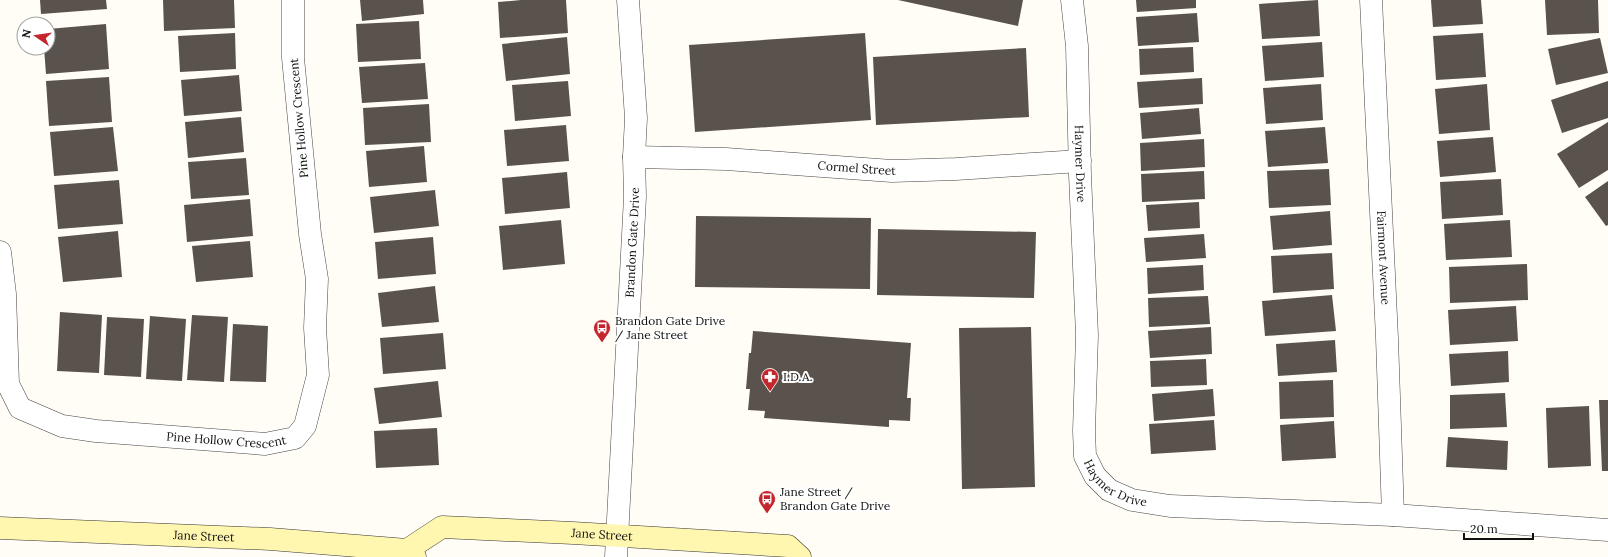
<svg xmlns="http://www.w3.org/2000/svg" width="1608" height="557" font-family="Lora,serif">
  <style>
    .building { fill: #5a524d }
    .lines { fill: none; stroke-linecap: round; stroke-linejoin: round }
    .minor-casing { stroke: #444; stroke-width: 23 }
    .tertiary-casing { stroke: #444; stroke-width: 23 }
    .secondary-casing { stroke: #333; stroke-width: 23 }
    .minor { stroke: #fff; stroke-width: 22 }
    .tertiary { stroke: #fff; stroke-width: 22 }
    .secondary { stroke: #fff6b0; stroke-width: 22 }
    .labels { text-anchor: middle; stroke-width: 4; stroke-linejoin: round; paint-order: stroke }
    .street-label { font-size: 12px; fill: #111; stroke: #fff }
    .poi-label { font-size: 12px; fill: #111; stroke: #fff; text-anchor: start }
  </style>
  <rect width="100%" height="100%" fill="#fffdf5"/>
  <g class="building">
    <polygon points="40,0 106,0 107,9 41,14"/>
    <polygon points="163,0 234,0 235,28 164,31"/>
    <polygon points="360,0 423,0 424,14 362,21"/>
    <polygon points="521,0 566,0 568,33 500,38 498,2"/>
    <polygon points="898,0 1023,0 1018,26"/>
    <polygon points="1136,0 1196,0 1196,8 1137,12"/>
    <polygon points="1318,0 1320,36 1262,39 1259,4"/>
    <polygon points="1431,0 1481,0 1483,24 1433,27"/>
    <polygon points="1545,0 1598,0 1599,33 1547,35"/>
    <polygon points="1197,13 1199,42 1138,46 1136,17"/>
    <polygon points="419,21 421,59 358,62 356,24"/>
    <polygon points="106,24 109,69 46,74 44,48 48,48 48,29"/>
    <polygon points="235,33 236,69 180,72 178,36"/>
    <polygon points="865,33 871,120 695,132 689,45"/>
    <polygon points="1483,33 1486,77 1436,80 1433,36"/>
    <polygon points="567,37 570,74 506,81 502,44"/>
    <polygon points="1600,38 1608,73 1556,85 1548,49"/>
    <polygon points="1322,42 1324,77 1265,81 1262,46"/>
    <polygon points="1193,47 1194,72 1140,75 1139,49"/>
    <polygon points="1026,48 1029,117 876,125 873,57"/>
    <polygon points="425,63 428,99 362,103 359,67"/>
    <polygon points="239,75 242,111 184,116 181,80"/>
    <polygon points="109,77 112,122 49,126 46,81"/>
    <polygon points="1202,78 1203,104 1139,108 1137,82"/>
    <polygon points="568,81 571,116 515,121 512,85"/>
    <polygon points="1608,81 1608,118 1562,133 1551,100"/>
    <polygon points="1321,84 1323,120 1266,124 1263,88"/>
    <polygon points="1487,84 1490,130 1439,134 1435,89"/>
    <polygon points="429,104 431,142 365,145 363,108"/>
    <polygon points="1199,108 1201,134 1142,139 1140,113"/>
    <polygon points="241,117 244,152 188,158 185,122"/>
    <polygon points="1608,122 1608,170 1579,188 1557,154"/>
    <polygon points="566,125 569,161 507,166 504,130"/>
    <polygon points="113,127 118,171 54,176 50,132"/>
    <polygon points="1325,127 1328,163 1268,167 1265,131"/>
    <polygon points="1493,137 1496,172 1440,177 1437,141"/>
    <polygon points="1204,139 1205,167 1141,171 1140,143"/>
    <polygon points="424,146 427,182 369,187 366,151"/>
    <polygon points="246,158 249,195 191,199 188,162"/>
    <polygon points="1329,169 1331,205 1269,208 1267,171"/>
    <polygon points="1204,171 1205,199 1142,202 1141,174"/>
    <polygon points="567,172 570,208 505,214 502,178"/>
    <polygon points="1501,179 1503,215 1442,219 1440,182"/>
    <polygon points="119,180 123,224 58,229 54,185"/>
    <polygon points="1608,181 1608,225 1606,226 1585,197"/>
    <polygon points="435,190 439,226 374,233 370,197"/>
    <polygon points="250,199 253,236 187,242 184,205"/>
    <polygon points="1199,202 1200,228 1148,231 1146,205"/>
    <polygon points="1330,211 1332,245 1273,250 1270,216"/>
    <polygon points="696,216 871,218 870,289 695,287"/>
    <polygon points="561,220 565,264 503,270 499,226"/>
    <polygon points="1510,220 1512,257 1446,260 1444,224"/>
    <polygon points="878,229 1036,232 1034,298 877,295"/>
    <polygon points="118,231 122,277 63,282 58,237"/>
    <polygon points="1204,234 1206,258 1146,262 1144,238"/>
    <polygon points="433,237 436,274 378,279 375,242"/>
    <polygon points="250,241 253,277 196,282 192,246"/>
    <polygon points="1332,253 1334,289 1273,293 1271,256"/>
    <polygon points="1527,264 1528,300 1450,303 1449,267"/>
    <polygon points="1203,265 1204,290 1148,294 1147,268"/>
    <polygon points="435,286 439,322 382,327 378,293"/>
    <polygon points="1332,295 1336,331 1265,336 1262,301"/>
    <polygon points="1208,296 1210,324 1149,327 1148,298"/>
    <polygon points="1516,306 1518,341 1450,345 1448,310"/>
    <polygon points="60,312 102,315 99,373 57,371"/>
    <polygon points="192,315 228,317 224,382 187,380"/>
    <polygon points="150,316 186,319 182,381 146,379"/>
    <polygon points="107,317 144,319 141,377 104,375"/>
    <polygon points="233,324 268,326 266,382 230,381"/>
    <polygon points="1031,327 1035,487 962,489 959,328"/>
    <polygon points="1211,327 1212,354 1150,358 1148,331"/>
    <polygon points="753,331 911,343 907,398 911,398 910,421 889,420 889,427 764,418 765,411 748,410 750,389 746,389 749,353 751,353"/>
    <polygon points="443,333 446,369 383,374 380,338"/>
    <polygon points="1335,340 1337,372 1278,376 1276,344"/>
    <polygon points="1508,351 1509,382 1451,386 1449,354"/>
    <polygon points="1206,359 1207,385 1151,387 1150,361"/>
    <polygon points="1333,380 1334,417 1280,419 1279,382"/>
    <polygon points="438,381 442,417 379,424 374,388"/>
    <polygon points="1213,389 1215,416 1154,421 1152,394"/>
    <polygon points="1505,393 1507,427 1450,429 1450,395"/>
    <polygon points="1599,400 1608,400 1608,471 1602,471"/>
    <polygon points="1589,406 1591,466 1548,468 1546,408"/>
    <polygon points="1214,420 1216,450 1151,454 1149,424"/>
    <polygon points="1334,421 1336,458 1282,461 1280,425"/>
    <polygon points="437,428 439,465 376,468 374,431"/>
    <polygon points="1448,437 1508,441 1507,470 1446,467"/>
  </g>
  <g class="lines">
    <defs>
      <g id="minor">
        <path id="s1" d="M1072 0 1077 46 1080 175 1087 335 1084 431 1085 456 1095 476 1109 490 1132 500 1170 506 1393 515 1608 530"/>
        <path id="s2" d="M1371 0 1387 338 1393 515"/>
        <path id="s3" d="M634 157 726 159 892 171 956 169 1080 161"/>
        <path id="s4" d="M0 252 5 294 8 384 20 408 62 426 96 431 265 444 295 438 305 426 318 375 315 328 317 279 310 234 293 58V0"/>
      </g>
      <g id="tertiary">
        <path id="s5" d="M616 557 635 197 634 157 636 118 628 0"/>
      </g>
      <g id="secondary">
        <path id="s6" d="M0 528 270 539 407 550 415 557"/>
        <path id="s7" d="M407 550 442 527 573 533 788 546 800 557"/>
      </g>
    </defs>
    <use href="#minor" class="minor-casing"/>
    <use href="#tertiary" class="tertiary-casing"/>
    <use href="#secondary" class="secondary-casing"/>
    <use href="#minor" class="minor"/>
    <use href="#tertiary" class="tertiary"/>
    <use href="#secondary" class="secondary"/>
  </g>
  <defs>
    <symbol id="bus-pin" viewBox="-11 -11 22 30"><path d="M0 17L-7.5 6A9.5 9.5 0 1 1 7.5 6Z" fill="#c4262e" stroke="#fff"/><path d="M-5-6H5V4H4V6H2V4H-2V6H-4V4H-5ZM-3.5-4V0h7V-4ZM-3.5 1.2v1.5H-2V1.2ZM2 1.2v1.5H3.5V1.2Z" fill="#fff"/></symbol>
    <symbol id="pharmacy-pin" viewBox="-11 -11 22 30"><path d="M0 17L-7.5 6A9.5 9.5 0 1 1 7.5 6Z" fill="#c4262e" stroke="#fff"/><path d="M-2-6h4v4h4v4h-4v4h-4v-4h-4v-4h4Z" fill="#fff"/></symbol>
  </defs>
  <g fill-rule="evenodd">
    <use href="#bus-pin" x="592" y="318" width="20" height="27"/>
    <use href="#pharmacy-pin" x="760" y="367" width="20" height="27"/>
    <use href="#bus-pin" x="757" y="489" width="20" height="27"/>
  </g>
  <g class="labels">
    <g class="street-label">
      <text transform="translate(299 118) rotate(-95)" y="4">Pine Hollow Crescent</text>
      <text dy="4" stroke="none"><textPath href="#s1" startOffset="164">Haymer Drive</textPath></text>
      <text dy="4" stroke="none"><textPath href="#s3" startOffset="223">Cormel Street</textPath></text>
      <text dy="4" stroke="none"><textPath href="#s5" startOffset="315">Brandon Gate Drive</textPath></text>
      <text dy="4" stroke="none"><textPath href="#s2" startOffset="258">Fairmont Avenue</textPath></text>
      <text dy="4" stroke="none"><textPath href="#s4" startOffset="370">Pine Hollow Crescent</textPath></text>
      <text dy="4" stroke="none"><textPath href="#s1" startOffset="500">Haymer Drive</textPath></text>
      <text dy="4" stroke="none"><textPath href="#s7" startOffset="202">Jane Street</textPath></text>
      <text dy="4" stroke="none"><textPath href="#s6" startOffset="204">Jane Street</textPath></text>
    </g>
    <g class="poi-label">
      <text x="615" y="325">Brandon Gate Drive<tspan x="615" dy="14">/ Jane Street</tspan></text>
      <text x="783" y="381">I.D.A.</text>
      <text x="780" y="496">Jane Street /<tspan x="780" dy="14">Brandon Gate Drive</tspan></text>
    </g>
  </g>
  <g transform="translate(36 36) rotate(283)"><circle r="19" fill="#ffffff" stroke="#a0a0a0"/>
  <path d="M0-3L7 15L0 10L-7 15Z" fill="#c4262e"/>
  <text y="-6" font-size="11" font-weight="bold" text-anchor="middle" fill="#111111">N</text>
  </g>
  <path d="M1464 533v6h69v-6" fill="none" stroke="#111111" stroke-width="2"/>
  <text x="1470" y="533" font-size="12" fill="#111111" stroke="#ffffff" stroke-width="3" paint-order="stroke">20 m</text>
</svg>
